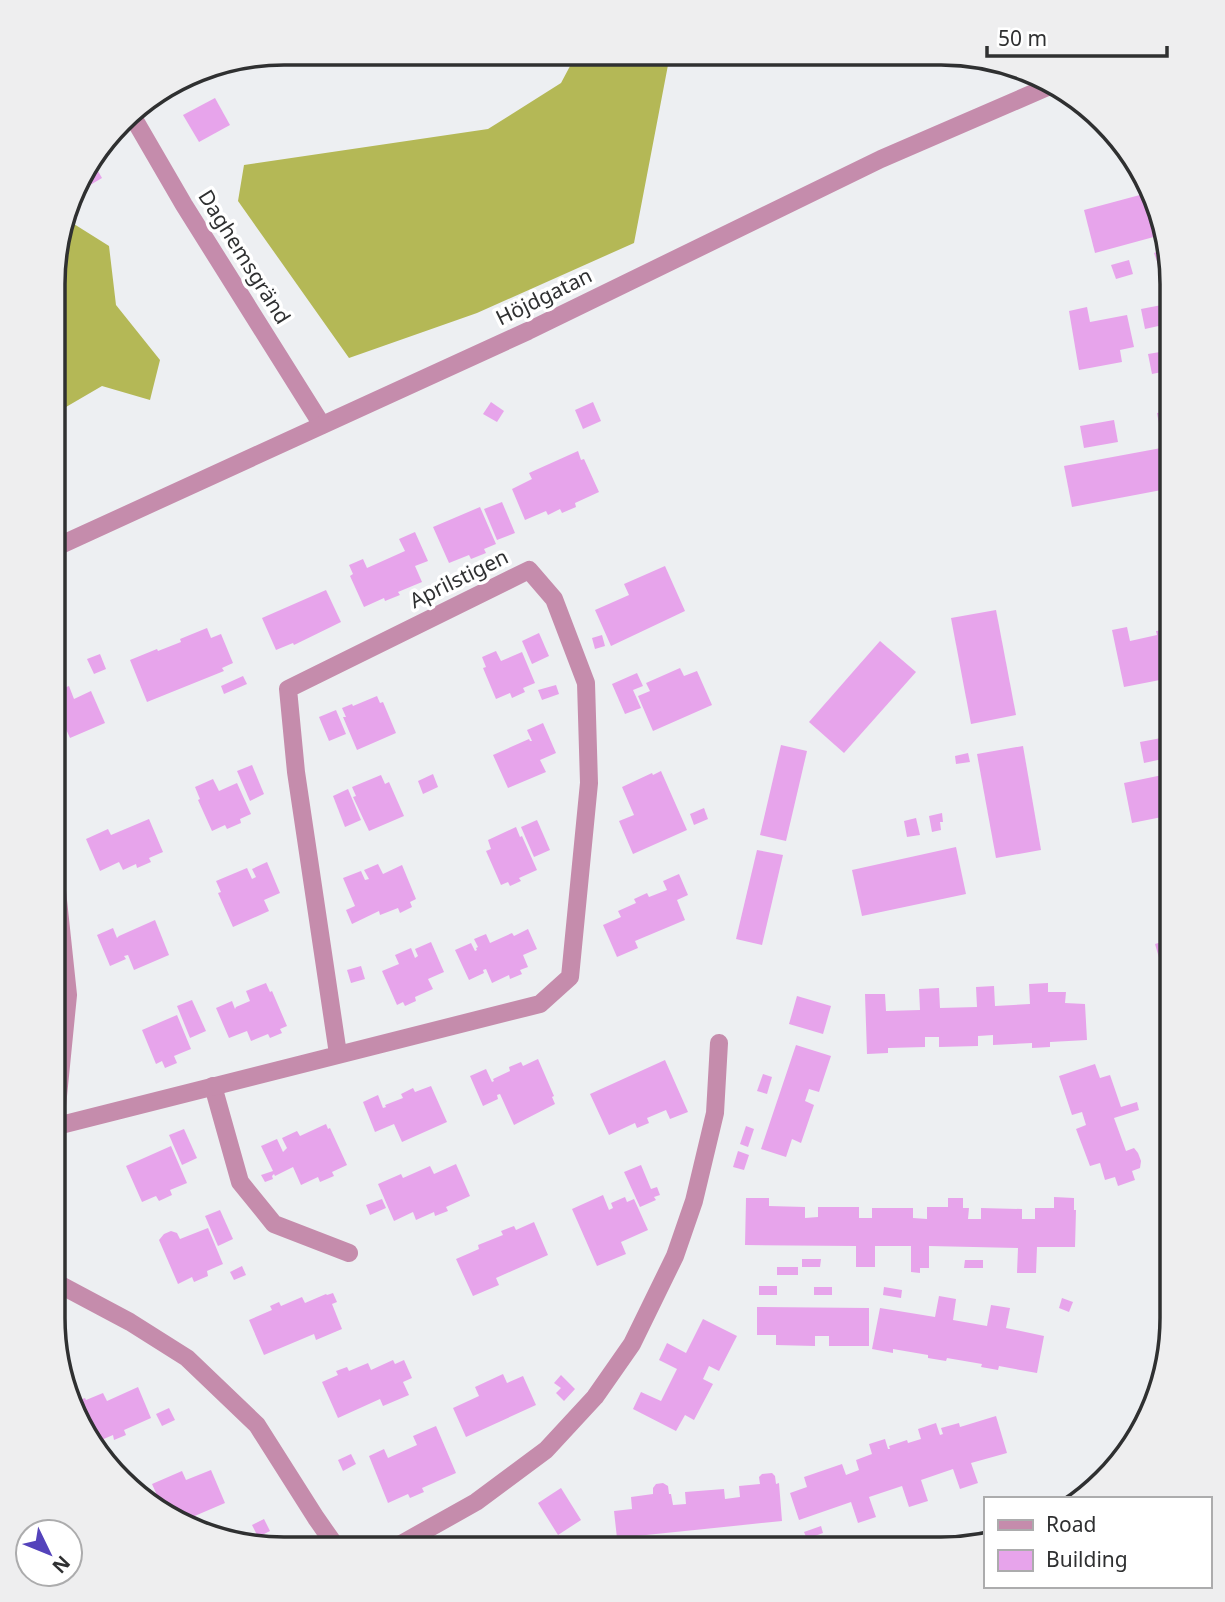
<svg xmlns="http://www.w3.org/2000/svg" width="1225" height="1602" font-family="'Noto Sans',sans-serif">
  <style>
    .forest { fill: #b4b856 }
    .building { fill: #e7a4eb }
    .lines { fill: none; stroke-linecap: round; stroke-linejoin: round }
    .minor { stroke: #c58cac; stroke-width: 18 }
    .labels { text-anchor: middle; stroke-width: 7; stroke-linejoin: round; paint-order: stroke }
    .street-label { font-size: 21px; fill: #2f3031; stroke: #fff }
    .rim { fill: none; stroke: #2f3031; stroke-width: 3.5 }
  </style>
  <rect width="100%" height="100%" fill="#edeff2"/>
  <g class="forest">
    <polygon points="577,53 661,54 668,65 634,243 477,313 349,358 238,201 244,165 488,129 561,83"/>
    <polygon points="66,219 109,246 116,305 160,360 150,400 102,386 54,414 55,253"/>
  </g>
  <g class="building">
    <polygon points="215,98 230,125 199,142 183,115"/>
    <polygon points="91,159 102,178 75,194 83,169"/>
    <polygon points="1151,192 1161,235 1095,253 1084,210"/>
    <polygon points="1163,241 1168,264 1159,267 1154,253 1162,250 1159,242"/>
    <polygon points="1129,260 1133,274 1116,279 1111,265"/>
    <polygon points="1172,303 1172,323 1145,329 1141,309"/>
    <polygon points="1087,307 1090,322 1127,315 1134,347 1120,350 1122,362 1079,370 1069,311"/>
    <polygon points="1172,350 1172,370 1152,374 1148,354"/>
    <polygon points="491,402 504,411 497,422 483,414"/>
    <polygon points="593,402 601,421 583,429 575,410"/>
    <polygon points="1172,410 1172,437 1162,439 1157,413"/>
    <polygon points="1114,420 1118,442 1084,448 1080,426"/>
    <polygon points="1172,446 1172,488 1072,507 1064,466"/>
    <polygon points="578,451 581,460 584,459 599,492 575,503 576,507 562,513 560,509 548,515 546,511 525,520 512,489 532,479 529,473"/>
    <polygon points="502,502 515,533 497,540 484,509"/>
    <polygon points="480,507 496,544 484,549 486,553 471,559 469,555 449,563 433,527"/>
    <polygon points="415,532 428,561 415,566 422,582 398,592 400,595 385,601 384,598 364,607 350,576 353,574 349,565 363,559 367,568 405,551 399,539"/>
    <polygon points="665,566 685,611 611,646 595,610 629,595 624,584"/>
    <polygon points="326,590 341,622 294,645 293,643 276,650 262,618"/>
    <polygon points="996,610 1016,715 971,724 951,618"/>
    <polygon points="1127,627 1130,641 1157,635 1156,631 1171,629 1172,665 1163,667 1165,679 1124,687 1112,630"/>
    <polygon points="207,628 211,638 221,634 233,663 222,668 224,671 147,702 130,660 157,649 158,651 181,642 180,639"/>
    <polygon points="539,633 549,656 532,664 522,641"/>
    <polygon points="602,635 605,646 595,649 592,638"/>
    <polygon points="880,641 916,672 844,753 809,722"/>
    <polygon points="496,651 501,661 522,652 535,683 523,688 525,692 512,698 510,693 496,699 483,668 486,667 482,657"/>
    <polygon points="100,654 106,669 94,674 87,659"/>
    <polygon points="680,668 684,676 697,671 712,705 653,731 638,696 650,691 646,683"/>
    <polygon points="637,673 643,686 633,690 641,708 625,714 612,684"/>
    <polygon points="243,676 247,684 224,694 221,686"/>
    <polygon points="556,685 559,694 542,700 538,690"/>
    <polygon points="69,686 74,699 91,691 105,723 70,738 61,718 54,721 54,708 58,706 54,692"/>
    <polygon points="377,696 380,703 383,702 396,733 357,750 343,717 346,717 342,708 352,704 353,706"/>
    <polygon points="336,710 346,734 329,741 319,717"/>
    <polygon points="543,723 556,753 540,760 546,772 508,788 493,755 529,739 530,741 532,741 527,730"/>
    <polygon points="1172,736 1172,757 1144,763 1140,742"/>
    <polygon points="781,745 807,751 786,841 760,835"/>
    <polygon points="1023,746 1041,850 996,858 977,754"/>
    <polygon points="968,753 970,762 956,764 955,756"/>
    <polygon points="252,765 264,794 250,801 237,771"/>
    <polygon points="661,771 687,830 633,854 619,821 634,815 622,787 652,773 653,775"/>
    <polygon points="1172,773 1172,815 1132,823 1124,783"/>
    <polygon points="433,774 438,787 423,794 418,781"/>
    <polygon points="381,775 385,784 389,782 404,816 369,831 353,797 356,796 352,787"/>
    <polygon points="213,779 219,791 237,783 251,814 240,819 241,823 227,829 225,825 212,831 198,800 200,799 195,787"/>
    <polygon points="348,789 361,820 345,827 333,796"/>
    <polygon points="704,808 708,819 694,825 690,814"/>
    <polygon points="942,813 943,822 940,822 941,830 932,832 929,816"/>
    <polygon points="916,818 920,835 907,837 904,821"/>
    <polygon points="149,819 163,852 149,858 151,862 137,868 136,864 123,870 119,862 100,871 86,839 108,829 111,835"/>
    <polygon points="537,820 550,850 534,857 521,827"/>
    <polygon points="516,827 520,837 522,836 537,870 519,878 521,881 510,886 508,882 501,885 486,851 491,849 488,840"/>
    <polygon points="956,847 966,894 862,916 852,870"/>
    <polygon points="757,850 783,855 762,945 736,939"/>
    <polygon points="267,862 280,893 264,900 269,911 233,927 218,893 221,892 216,881 247,868 252,879 256,877 252,869"/>
    <polygon points="378,864 383,874 402,865 416,899 410,902 412,907 400,913 398,908 380,915 379,911 352,924 346,910 355,906 343,878 361,871 365,880 369,879 364,870"/>
    <polygon points="679,874 688,895 677,900 685,920 635,941 638,948 617,957 603,925 621,917 618,911 636,903 634,899 647,893 649,897 667,890 663,881"/>
    <polygon points="155,920 169,955 134,970 128,955 124,956 126,959 110,966 97,935 113,928 117,938 119,936"/>
    <polygon points="528,929 537,949 523,955 528,967 520,970 522,974 510,979 509,975 492,983 486,969 483,970 484,973 469,980 455,950 471,943 475,951 477,950 476,948 478,947 474,939 486,934 490,943 512,933 514,936"/>
    <polygon points="1172,939 1172,999 1171,999 1155,944"/>
    <polygon points="431,942 444,972 428,979 433,989 415,997 416,1001 405,1006 403,1002 397,1005 382,971 399,964 395,955 411,948 415,958 418,956 415,949"/>
    <polygon points="361,966 365,979 351,983 347,970"/>
    <polygon points="266,983 270,992 272,991 287,1026 280,1029 282,1033 270,1038 268,1034 251,1041 247,1031 229,1038 216,1008 232,1001 235,1009 236,1007 250,1001 246,991"/>
    <polygon points="1048,983 1048,992 1066,992 1065,1003 1085,1004 1087,1040 1050,1042 1050,1047 1032,1048 1032,1043 993,1045 993,1035 978,1036 978,1046 939,1047 939,1037 925,1037 925,1047 888,1048 888,1053 867,1054 865,994 885,994 886,1011 920,1010 919,989 939,988 940,1008 977,1007 976,987 994,986 995,1006 1030,1004 1029,984"/>
    <polygon points="797,996 831,1006 823,1034 789,1024"/>
    <polygon points="192,1000 206,1031 190,1038 177,1006"/>
    <polygon points="177,1015 191,1049 174,1056 177,1063 165,1068 162,1061 156,1064 142,1030"/>
    <polygon points="796,1045 831,1056 819,1092 809,1089 805,1101 814,1105 801,1143 792,1139 786,1157 761,1149"/>
    <polygon points="538,1059 554,1096 552,1097 555,1104 514,1125 500,1094 497,1095 498,1099 483,1106 470,1076 486,1069 492,1082 494,1081 493,1079 510,1071 509,1067 521,1062 523,1066"/>
    <polygon points="665,1060 688,1112 670,1119 666,1110 647,1118 649,1123 637,1128 635,1123 609,1135 590,1094"/>
    <polygon points="1095,1064 1100,1078 1110,1075 1121,1107 1137,1102 1139,1110 1114,1118 1126,1151 1134,1148 1138,1153 1141,1161 1140,1168 1132,1171 1135,1180 1118,1186 1115,1177 1105,1180 1100,1163 1090,1166 1076,1129 1086,1125 1082,1112 1072,1115 1059,1076"/>
    <polygon points="763,1074 772,1077 767,1094 757,1091"/>
    <polygon points="431,1086 447,1122 402,1142 394,1124 375,1132 363,1102 378,1095 383,1108 386,1107 385,1105 403,1098 401,1094 413,1088 415,1092"/>
    <polygon points="326,1124 328,1129 330,1128 347,1165 332,1172 334,1176 320,1182 318,1177 301,1185 293,1167 275,1176 274,1174 272,1176 273,1179 265,1182 261,1175 273,1171 261,1146 277,1139 283,1152 287,1148 282,1138 297,1131 300,1136"/>
    <polygon points="746,1126 754,1129 748,1147 740,1144"/>
    <polygon points="184,1129 197,1158 182,1165 169,1135"/>
    <polygon points="171,1146 187,1183 170,1190 172,1195 159,1201 156,1196 142,1202 126,1166"/>
    <polygon points="738,1151 749,1155 744,1170 733,1167"/>
    <polygon points="456,1164 470,1196 446,1207 448,1211 435,1216 434,1212 416,1220 413,1212 394,1221 378,1184 401,1174 403,1178 430,1166 434,1174"/>
    <polygon points="641,1165 651,1189 657,1187 660,1195 654,1197 656,1200 640,1207 624,1172"/>
    <polygon points="603,1195 609,1210 613,1208 611,1203 625,1197 627,1202 634,1199 648,1230 621,1242 626,1254 597,1266 572,1209"/>
    <polygon points="1054,1197 1074,1198 1074,1210 1076,1210 1075,1247 1037,1247 1036,1273 1017,1273 1018,1248 929,1246 929,1268 920,1268 920,1273 911,1272 911,1246 875,1246 875,1267 856,1267 856,1246 745,1245 746,1198 769,1198 769,1206 805,1207 805,1218 818,1217 818,1207 859,1207 859,1218 872,1218 872,1208 913,1208 913,1218 927,1219 927,1207 948,1207 948,1198 963,1198 963,1208 969,1208 968,1219 981,1219 981,1208 1022,1209 1022,1219 1035,1219 1035,1208 1054,1208"/>
    <polygon points="382,1199 386,1208 370,1215 366,1205"/>
    <polygon points="220,1210 233,1239 218,1246 205,1216"/>
    <polygon points="534,1222 548,1255 496,1278 499,1285 473,1296 456,1259 479,1249 478,1245 503,1235 501,1231 514,1226 516,1230"/>
    <polygon points="208,1228 223,1264 207,1271 208,1276 194,1282 192,1277 178,1284 159,1240 164,1234 171,1231 177,1233 180,1239"/>
    <polygon points="802,1259 821,1259 820,1267 802,1267"/>
    <polygon points="965,1260 983,1260 983,1268 964,1268"/>
    <polygon points="242,1266 246,1275 234,1280 230,1272"/>
    <rect x="777" y="1267" width="21" height="8"/>
    <rect x="759" y="1286" width="18" height="9"/>
    <rect x="814" y="1287" width="18" height="8"/>
    <polygon points="884,1287 902,1290 901,1298 883,1295"/>
    <polygon points="333,1293 337,1302 332,1304 342,1329 316,1340 314,1334 264,1355 249,1320 272,1310 270,1306 279,1302 281,1306 302,1297 305,1303 326,1294 327,1295"/>
    <polygon points="939,1296 956,1299 953,1320 987,1326 991,1305 1010,1308 1006,1328 1044,1336 1037,1373 999,1366 998,1370 981,1367 982,1364 947,1358 946,1361 928,1358 928,1355 893,1349 893,1353 872,1349 880,1308 935,1317"/>
    <polygon points="1062,1298 1073,1302 1069,1312 1059,1308"/>
    <polygon points="757,1307 869,1308 869,1346 829,1346 829,1336 815,1336 815,1346 776,1345 776,1335 757,1335"/>
    <polygon points="703,1319 737,1336 719,1371 709,1366 703,1379 713,1384 694,1420 685,1415 676,1431 633,1409 641,1392 661,1401 677,1369 659,1360 667,1343 686,1353"/>
    <polygon points="393,1360 395,1364 404,1360 412,1378 403,1382 409,1395 383,1406 380,1399 338,1418 322,1382 338,1375 336,1371 347,1367 349,1371 368,1363 371,1370"/>
    <polygon points="503,1374 507,1383 523,1376 536,1405 466,1437 453,1408 479,1396 475,1387"/>
    <polygon points="561,1375 575,1389 564,1401 556,1393 561,1388 554,1383"/>
    <polygon points="138,1387 151,1418 124,1430 126,1435 114,1440 113,1435 99,1441 96,1435 91,1437 77,1421 72,1403 85,1398 86,1400 103,1393 107,1401"/>
    <polygon points="169,1408 175,1420 162,1426 156,1414"/>
    <polygon points="996,1416 1007,1453 971,1463 978,1483 960,1489 953,1469 921,1480 928,1501 909,1507 902,1486 869,1497 876,1517 858,1523 851,1502 799,1520 790,1493 807,1487 804,1477 842,1464 846,1475 859,1470 856,1460 872,1454 869,1444 885,1439 888,1449 890,1449 889,1446 907,1440 908,1443 921,1439 918,1429 936,1423 940,1435 943,1434 941,1428 959,1423 960,1427"/>
    <polygon points="436,1426 456,1473 422,1488 424,1492 410,1498 408,1494 388,1503 369,1456 384,1449 388,1458 417,1445 413,1436"/>
    <polygon points="351,1454 356,1464 343,1471 338,1460"/>
    <polygon points="211,1470 225,1503 183,1521 163,1513 154,1494 156,1493 152,1484 182,1471 186,1480"/>
    <polygon points="772,1473 775,1476 776,1484 779,1483 782,1521 617,1538 614,1511 632,1509 631,1497 653,1494 653,1488 656,1484 663,1483 668,1486 669,1494 671,1494 673,1505 686,1504 685,1492 724,1489 725,1499 740,1497 739,1486 760,1484 759,1477 762,1474"/>
    <polygon points="561,1488 581,1520 558,1535 538,1503"/>
    <polygon points="264,1519 270,1531 258,1537 252,1525"/>
    <polygon points="821,1526 823,1533 807,1539 804,1532"/>
    <polygon points="746,1538 747,1546 728,1549 727,1541"/>
  </g>
  <g class="lines">
    <g class="minor">
      <polyline points="130,112 184,205 322,425"/>
      <polyline points="54,548 528,331 881,159 1052,85"/>
      <polyline points="213,1086 240,1182 274,1224 349,1253"/>
      <polyline points="53,1127 540,1004 570,977 589,783 586,683 554,599 529,570 288,689 296,772 338,1054"/>
      <polyline points="53,1133 55,1126 68,995 53,853"/>
      <polyline points="53,1281 130,1322 187,1358 257,1425 316,1518 337,1548"/>
      <polyline points="394,1548 476,1502 546,1450 595,1397 632,1344 675,1256 694,1201 715,1113 719,1043"/>
    </g>
  </g>
  <g class="labels">
    <g class="street-label">
      <text transform="translate(244 257) rotate(58)" y="7">Daghemsgränd</text>
      <text transform="translate(544 297) rotate(-26)" y="7">Höjdgatan</text>
      <text transform="translate(459 579) rotate(-26)" y="7">Aprilstigen</text>
    </g>
  </g>
  <path d="M0 0H1225V1602H0ZM284 65H941A219 219 0 0 1 1160 284V1318A219 219 0 0 1 941 1537H284A219 219 0 0 1 65 1318V284A219 219 0 0 1 284 65Z" fill="#eeeeef" fill-rule="evenodd"/>
  <path class="rim" d="M284 65H941A219 219 0 0 1 1160 284V1318A219 219 0 0 1 941 1537H284A219 219 0 0 1 65 1318V284A219 219 0 0 1 284 65Z"/>
  <rect x="984" y="1497" width="228" height="91" fill="#ffffff" stroke="#acacad" stroke-width="2"/>
  <rect x="998" y="1520" width="35" height="10" fill="#c58cac" stroke="#acacad" stroke-width="2"/>
  <text x="1046" y="1532" font-size="21" fill="#2f3031">Road</text>
  <rect x="998" y="1550" width="35" height="21" fill="#e7a4eb" stroke="#acacad" stroke-width="2"/>
  <text x="1046" y="1567" font-size="21" fill="#2f3031">Building</text>
  <g transform="translate(49 1553) rotate(133)"><circle r="33" fill="#ffffff" stroke="#acacad" stroke-width="2"/>
  <path d="M0-5L12 26L0 18L-12 26Z" fill="#5443bb"/>
  <text y="-10" font-size="19" font-weight="bold" text-anchor="middle" fill="#2f3031">N</text>
  </g>
  <path d="M987 46v10h180v-10" fill="none" stroke="#2f3031" stroke-width="3.5"/>
  <text x="998" y="46" font-size="21" fill="#2f3031" stroke="#ffffff" stroke-width="5" paint-order="stroke">50 m</text>
</svg>
